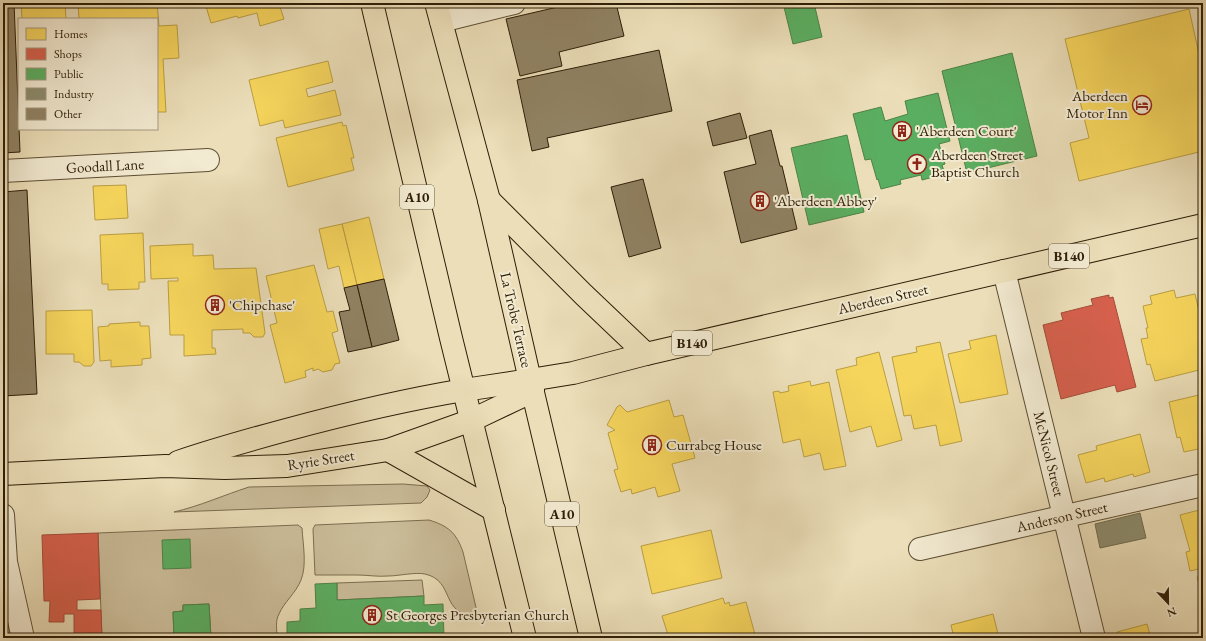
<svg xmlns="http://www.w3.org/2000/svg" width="1206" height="641" font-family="'EB Garamond',serif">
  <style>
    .green { fill: #cbbd9a; stroke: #7c6e50 }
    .homes { fill: #f6d55c; stroke: #ba9e42 }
    .shops { fill: #d6604d; stroke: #a44c38 }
    .public { fill: #5aae61; stroke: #4d8346 }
    .industry { fill: #8c8c6e; stroke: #706b4f }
    .building { fill: #908263; stroke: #2e1e07 }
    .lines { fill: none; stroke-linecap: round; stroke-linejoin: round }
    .minor-casing { stroke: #5d4e33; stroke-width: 24 }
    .major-casing { stroke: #2e1e07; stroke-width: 24 }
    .highway-casing { stroke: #2e1e07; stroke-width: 24 }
    .minor { stroke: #f2ead1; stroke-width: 22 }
    .major { stroke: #ebdeb8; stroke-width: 22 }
    .highway { stroke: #ebdeb8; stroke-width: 22 }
    .labels { text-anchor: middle; stroke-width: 4; stroke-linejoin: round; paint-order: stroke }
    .shield { fill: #f2ead1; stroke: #695b44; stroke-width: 1 }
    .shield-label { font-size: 14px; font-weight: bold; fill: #2e1e07 }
    .poi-label { font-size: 15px; fill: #2e1e07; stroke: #f2ead1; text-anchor: start }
    .street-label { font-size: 15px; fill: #2e1e07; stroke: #f2ead1 }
  </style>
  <rect width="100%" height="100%" fill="#ebdeb8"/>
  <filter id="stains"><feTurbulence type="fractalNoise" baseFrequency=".005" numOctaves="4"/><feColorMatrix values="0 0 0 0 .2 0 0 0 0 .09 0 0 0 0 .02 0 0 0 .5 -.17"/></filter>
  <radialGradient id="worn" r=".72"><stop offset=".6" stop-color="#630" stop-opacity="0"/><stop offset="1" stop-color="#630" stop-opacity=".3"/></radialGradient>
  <g class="green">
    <path d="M403 484 427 486 430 490 427 497 421 503 174 512C200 506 224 495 249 487Z"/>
    <path d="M429 520C448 526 456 532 463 552L478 616C439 616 456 581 425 574 414 572 399 576 388 576 378 577 368 575 357 575 343 575 329 575 315 575L313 529 315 525Z"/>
    <path d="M298 525 302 528C303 545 307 565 301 580 296 593 284 602 279 614 275 621 277 630 277 638H211L209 604 183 605V611L173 612 174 638H102L98 533Z"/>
    <polygon points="422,580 424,596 337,600 337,583"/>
    <polygon points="3,591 11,638 3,638"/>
  </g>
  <g class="homes">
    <polygon points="21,3 65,3 66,19 22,19"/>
    <polygon points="78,3 157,3 159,26 177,25 179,58 163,59 166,112 157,112 157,19 79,19"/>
    <polygon points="205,3 295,3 280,7 284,19 260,26 257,13 238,18 237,16 211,23"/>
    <polygon points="1189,9 1203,72 1203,151 1079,181 1070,143 1089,138 1065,39"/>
    <polygon points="328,61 333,82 306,89 308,97 335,90 341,115 285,128 283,120 260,126 249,80"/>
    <polygon points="342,122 343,126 346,125 354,158 351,158 354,170 288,187 276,138"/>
    <polygon points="126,185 128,218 95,220 93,186"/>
    <polygon points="369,217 384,279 357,285 342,224"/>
    <polygon points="342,224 357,285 344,288 339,266 328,269 319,229"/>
    <polygon points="143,233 145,282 139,282 139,289 108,290 108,284 102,284 100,235"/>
    <polygon points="193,244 193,256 213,255 214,269 256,268 265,333 263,337 254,337 250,333 243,333 243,329 212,330 212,348 215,348 216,354 184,356 184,335 170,335 168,281 178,281 178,278 151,279 150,246"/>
    <polygon points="314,265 327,312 333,311 338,331 332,333 340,363 335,364 332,370 323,372 318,369 313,371 313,368 305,371 306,377 285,383 270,325 277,323 266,276"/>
    <polygon points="1174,290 1176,298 1195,294 1203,327 1203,369 1155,381 1150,364 1147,365 1141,339 1148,338 1146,328 1148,328 1143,306 1152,304 1150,296"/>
    <polygon points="92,310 94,362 91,366 84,366 79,362 74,362 74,354 46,354 46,311"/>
    <polygon points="140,322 140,326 149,326 151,358 142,359 142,365 111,367 111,360 100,361 98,327 109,326 109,324"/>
    <polygon points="996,335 1008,394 960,403 948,354 971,349 969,341"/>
    <polygon points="940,342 962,441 940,446 936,425 914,429 911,415 904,416 892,357 917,352 916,347"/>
    <polygon points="879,352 902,440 877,447 871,426 850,432 836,370 857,365 856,358"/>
    <polygon points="810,381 811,386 829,382 846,466 824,470 820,453 804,457 800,439 783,443 773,392 779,391 780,393 789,391 788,386"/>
    <polygon points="1203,394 1203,448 1184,452 1180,437 1177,438 1169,402"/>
    <polygon points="669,400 674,417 683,415 695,458 672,464 680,491 658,497 655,487 632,494 631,489 621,492 614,470 618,469 608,433 615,430 607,425 617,407 620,405 627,412"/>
    <polygon points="1140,434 1150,472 1134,477 1133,474 1105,482 1104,478 1086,483 1078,455 1097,450 1096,446"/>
    <polygon points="1203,509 1203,568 1190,571 1186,552 1190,551 1180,515"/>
    <polygon points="711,530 722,578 652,594 641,546"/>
    <polygon points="1203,576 1203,599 1197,577"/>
    <polygon points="723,598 725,604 729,602 730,606 746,602 756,638 669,638 662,616"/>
    <polygon points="993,614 999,638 954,638 951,625"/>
    <polygon points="1147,624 1151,638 1119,638 1117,632"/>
    <polygon points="1180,634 1181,638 1165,638"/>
  </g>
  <g class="shops">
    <polygon points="1109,295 1109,298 1113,297 1136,387 1117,392 1115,385 1061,399 1043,325 1063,320 1061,313 1093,305 1091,299"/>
    <polygon points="98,533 100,599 77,600 77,610 101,610 102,638 69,638 69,636 74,635 74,614 64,614 64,622 49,622 50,601 44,601 42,535"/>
  </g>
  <g class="public">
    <polygon points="783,3 814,3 822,37 793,44"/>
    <polygon points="1012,53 1037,156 967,173 942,71"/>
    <polygon points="938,93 950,141 939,144 945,164 942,165 945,174 922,180 921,175 900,180 901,184 881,189 878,179 877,180 871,159 865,160 853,114 881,107 885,121 908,114 905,101"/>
    <polygon points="847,135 864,212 809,225 791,148"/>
    <polygon points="190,539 191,568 163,569 162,540"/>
    <polygon points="337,583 337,600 424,596 424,605 443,604 444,638 287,638 287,622 300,621 300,609 316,608 315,584"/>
    <polygon points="209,604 211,638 174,638 173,612 183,611 183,605"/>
  </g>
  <polygon class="industry" points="1140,513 1146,538 1100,548 1095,524"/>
  <g class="building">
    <polygon points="3,3 14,3 20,152 3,153"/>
    <polygon points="575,3 616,3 624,36 559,52 562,66 520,76 506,19"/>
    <polygon points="659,50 672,111 547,138 549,147 532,151 517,80"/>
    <polygon points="740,113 747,138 713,146 707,122"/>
    <polygon points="771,130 780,166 782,166 797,229 741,243 724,172 756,164 749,136"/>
    <polygon points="643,179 661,248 629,257 611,187"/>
    <polygon points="27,190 37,394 3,396 3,192"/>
    <polygon points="384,279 399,340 372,347 357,285"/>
    <polygon points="357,285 372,347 348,352 339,312 350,310 344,288"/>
  </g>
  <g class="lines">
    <defs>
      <g id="minor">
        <polyline points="441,21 514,3"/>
        <polyline points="3,171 208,160"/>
        <polyline points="1004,271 1094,638"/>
        <polyline points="3,515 6,562 23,638"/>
        <polyline points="920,549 1203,485"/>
      </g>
      <g id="major">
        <polyline points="489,200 584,295 646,354"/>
        <polyline points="530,380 573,373 646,354 1203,225"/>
        <polyline points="388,450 494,510"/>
        <path d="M178 462C213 450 249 440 286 430 345 414 404 400 464 390"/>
        <polyline points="3,474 165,466 225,468 287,466 388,450 472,420"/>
      </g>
      <g id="highway">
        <polyline points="372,3 451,338 525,638"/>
        <polyline points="436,3 489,200 530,380 591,638"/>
        <polyline points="464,390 530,380"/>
        <polyline points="472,420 533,391"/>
      </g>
    </defs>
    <use href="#minor" class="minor-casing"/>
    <use href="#major" class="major-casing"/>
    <use href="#highway" class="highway-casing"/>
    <use href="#minor" class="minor"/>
    <use href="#major" class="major"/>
    <use href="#highway" class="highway"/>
  </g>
  <defs>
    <symbol id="hotel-ring" viewBox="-11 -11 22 22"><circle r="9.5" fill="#f2ead1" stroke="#8f2418" stroke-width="1.5"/><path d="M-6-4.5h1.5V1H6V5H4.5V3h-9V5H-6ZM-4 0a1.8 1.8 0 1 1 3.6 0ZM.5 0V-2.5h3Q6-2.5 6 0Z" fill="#8f2418"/></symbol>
    <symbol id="building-ring" viewBox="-11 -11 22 22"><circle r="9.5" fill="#f2ead1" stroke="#8f2418" stroke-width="1.5"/><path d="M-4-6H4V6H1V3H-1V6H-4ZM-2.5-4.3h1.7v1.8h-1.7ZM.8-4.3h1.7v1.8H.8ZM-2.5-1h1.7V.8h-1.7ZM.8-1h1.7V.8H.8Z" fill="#8f2418"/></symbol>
    <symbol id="church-ring" viewBox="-11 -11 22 22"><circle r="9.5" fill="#f2ead1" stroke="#8f2418" stroke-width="1.5"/><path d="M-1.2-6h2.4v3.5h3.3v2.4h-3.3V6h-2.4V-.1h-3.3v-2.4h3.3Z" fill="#8f2418"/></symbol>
  </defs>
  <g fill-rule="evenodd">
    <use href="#hotel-ring" x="1131" y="94" width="22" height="22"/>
    <use href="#building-ring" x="891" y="120" width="22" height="22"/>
    <use href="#church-ring" x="906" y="153" width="22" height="22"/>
    <use href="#building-ring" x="749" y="190" width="22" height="22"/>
    <use href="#building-ring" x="204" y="294" width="22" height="22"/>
    <use href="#building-ring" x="641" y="434" width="22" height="22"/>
    <use href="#building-ring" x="361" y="604" width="22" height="22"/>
  </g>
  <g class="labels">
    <g class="shield">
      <rect x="400" y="185" width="34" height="24" rx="3"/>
      <rect x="1049" y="244" width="40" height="24" rx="3"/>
      <rect x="672" y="331" width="40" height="24" rx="3"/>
      <rect x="545" y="502" width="34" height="24" rx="3"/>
    </g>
    <g class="shield-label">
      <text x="417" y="202">A10</text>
      <text x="1069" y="261">B140</text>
      <text x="692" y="348">B140</text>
      <text x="562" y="519">A10</text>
    </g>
    <g class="poi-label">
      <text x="1128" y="101" text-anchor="end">Aberdeen<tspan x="1128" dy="17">Motor Inn</tspan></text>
      <text x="916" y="136">'Aberdeen Court'</text>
      <text x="931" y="160">Aberdeen Street<tspan x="931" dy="17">Baptist Church</tspan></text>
      <text x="774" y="206">'Aberdeen Abbey'</text>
      <text x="229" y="310">'Chipchase'</text>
      <text x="666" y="450">Currabeg House</text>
      <text x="386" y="620">St Georges Presbyterian Church</text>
    </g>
    <g class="street-label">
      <text transform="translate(105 166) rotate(-3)" y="5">Goodall Lane</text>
      <text transform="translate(883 299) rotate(-13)" y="5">Aberdeen Street</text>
      <text transform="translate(516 320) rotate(77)" y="5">La Trobe Terrace</text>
      <text transform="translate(1049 454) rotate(76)" y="5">McNicol Street</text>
      <text transform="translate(321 460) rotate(-9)" y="5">Ryrie Street</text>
      <text transform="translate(1062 517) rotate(-13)" y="5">Anderson Street</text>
    </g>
  </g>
  <rect width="1206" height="641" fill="none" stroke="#ebdeb8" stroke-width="16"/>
  <rect x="4" y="4" width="1198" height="633" fill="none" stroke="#2e1e07" stroke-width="2"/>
  <rect x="8" y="8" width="1190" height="625" fill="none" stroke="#2e1e07"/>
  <rect x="18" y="18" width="140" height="112" fill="#f2ead1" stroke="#a49880"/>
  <rect x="26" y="28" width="20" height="12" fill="#f6d55c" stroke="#a49880"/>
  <text x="54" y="38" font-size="12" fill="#2e1e07">Homes</text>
  <rect x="26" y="48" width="20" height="12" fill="#d6604d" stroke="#a49880"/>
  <text x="54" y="58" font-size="12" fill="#2e1e07">Shops</text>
  <rect x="26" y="68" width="20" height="12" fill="#5aae61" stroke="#a49880"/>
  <text x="54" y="78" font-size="12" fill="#2e1e07">Public</text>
  <rect x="26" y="88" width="20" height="12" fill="#8c8c6e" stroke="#a49880"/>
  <text x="54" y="98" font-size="12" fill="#2e1e07">Industry</text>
  <rect x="26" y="108" width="20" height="12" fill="#908263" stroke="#a49880"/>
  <text x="54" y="118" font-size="12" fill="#2e1e07">Other</text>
  <g transform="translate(1168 603) rotate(158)" stroke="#f2ead1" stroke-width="3" paint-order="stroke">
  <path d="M0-3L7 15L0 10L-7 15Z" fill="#2e1e07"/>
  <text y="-6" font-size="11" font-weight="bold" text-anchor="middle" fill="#2e1e07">N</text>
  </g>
  <rect width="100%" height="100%" filter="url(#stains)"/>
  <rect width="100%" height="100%" fill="url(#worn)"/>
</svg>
